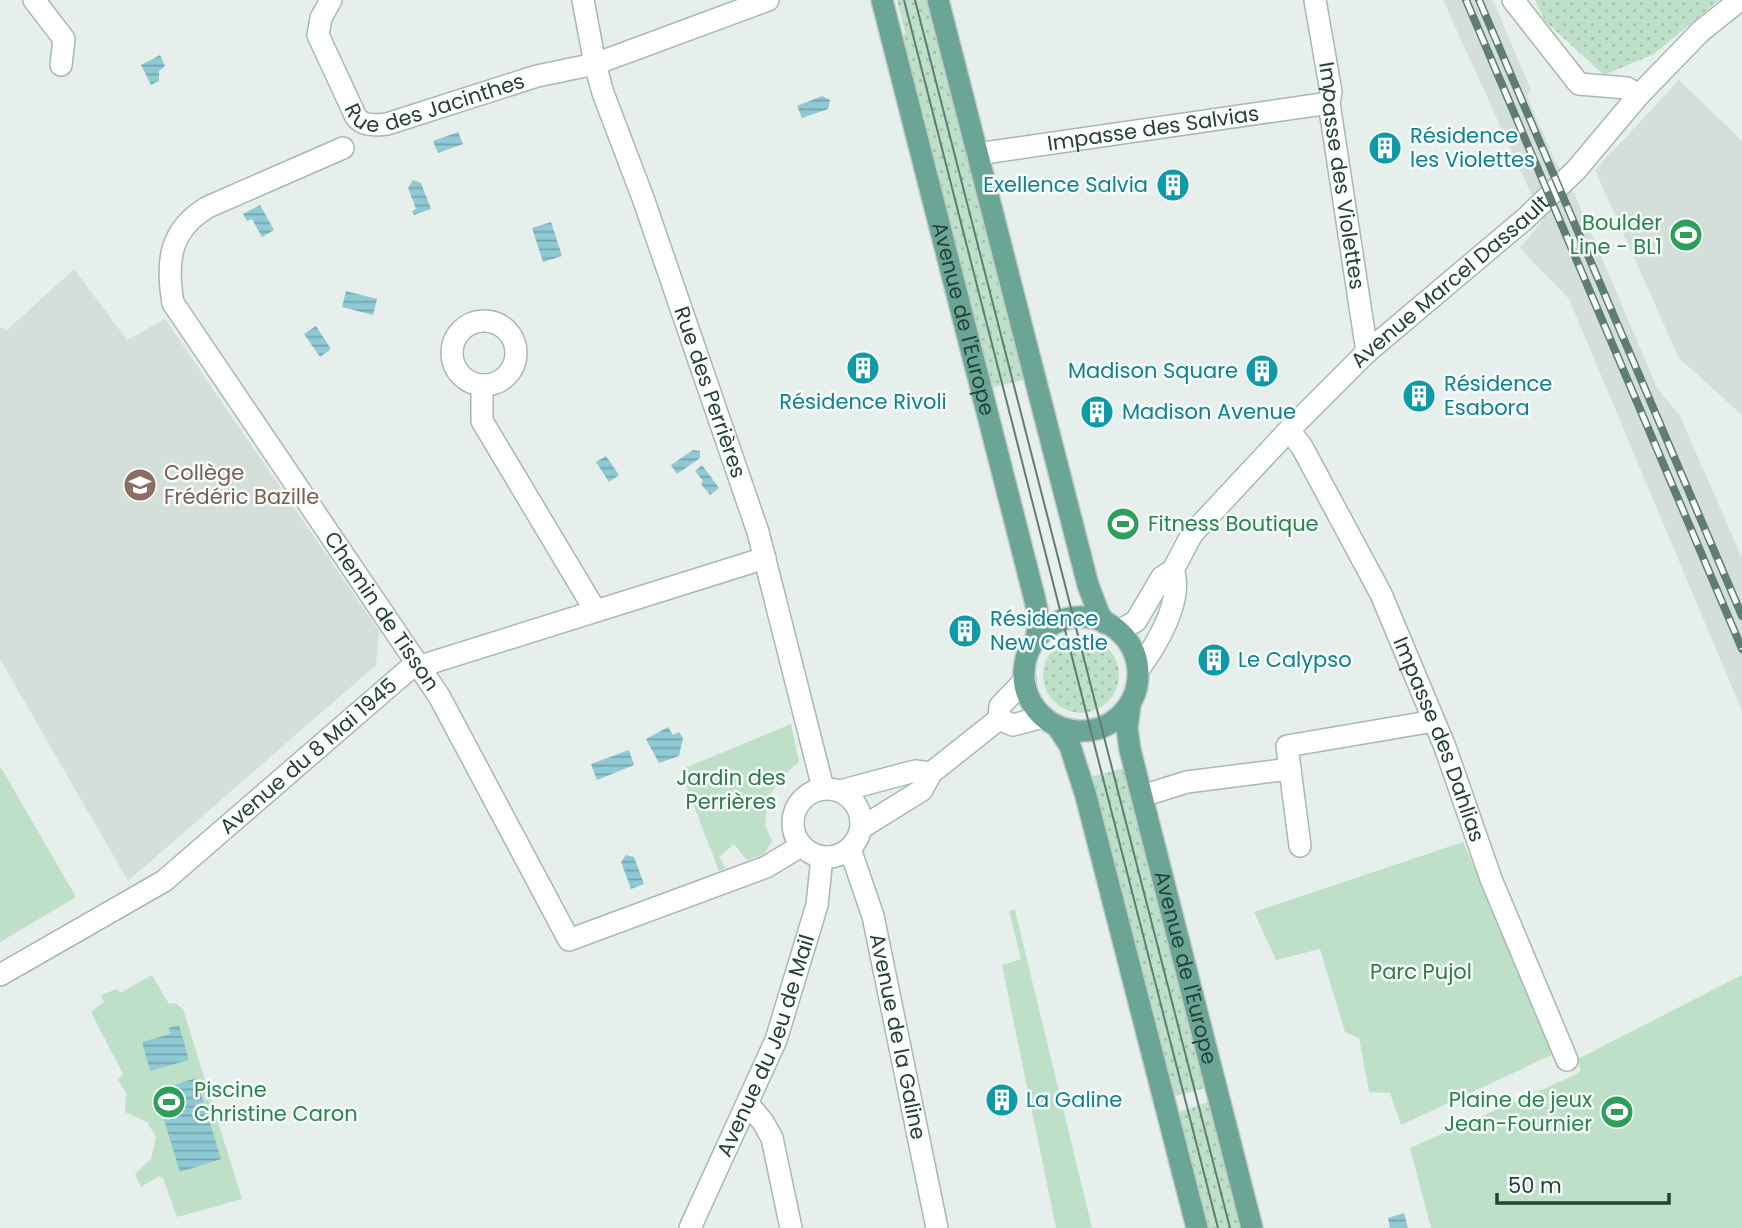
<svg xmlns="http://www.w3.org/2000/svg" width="1742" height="1228" font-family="Poppins,sans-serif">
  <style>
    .built { fill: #d4dfda }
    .grass { fill: url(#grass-dots) }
    .green { fill: #bfe0c8 }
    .water { fill: url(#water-rules) }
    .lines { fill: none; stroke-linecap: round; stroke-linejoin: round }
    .street-casing { stroke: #a8b8b2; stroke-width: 24 }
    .secondary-casing { stroke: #a4bbb3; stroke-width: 24 }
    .primary-casing { stroke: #c2cac8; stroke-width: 24 }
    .street { stroke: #fff; stroke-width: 21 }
    .secondary { stroke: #fff; stroke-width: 21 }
    .primary { stroke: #6aa596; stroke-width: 21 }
    .tram { stroke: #5f7d75; stroke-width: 2 }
    .rail-casing { stroke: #5f7d75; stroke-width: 8 }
    .rail { stroke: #f7fbf9; stroke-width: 5; stroke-dasharray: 16; stroke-linecap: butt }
    .labels { text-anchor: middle; stroke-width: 5; stroke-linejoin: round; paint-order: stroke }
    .street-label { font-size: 21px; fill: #24423a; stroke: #f7fbf9 }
    .culture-label { font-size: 21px; fill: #0d838f; stroke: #f7fbf9; text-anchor: start }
    .leisure-label { font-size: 21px; fill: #27864d; stroke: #f7fbf9; text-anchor: end }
    .education-label { font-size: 21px; fill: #785e54; stroke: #f7fbf9; text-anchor: start }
    .park-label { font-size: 21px; fill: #2d7a4b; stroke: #f7fbf9 }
  </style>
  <defs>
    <pattern id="grass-dots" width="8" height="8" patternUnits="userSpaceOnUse" patternTransform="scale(1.75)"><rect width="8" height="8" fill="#bfe0c8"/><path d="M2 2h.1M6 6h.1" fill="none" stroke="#a4c1ad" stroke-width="1.8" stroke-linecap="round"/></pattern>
    <pattern id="water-rules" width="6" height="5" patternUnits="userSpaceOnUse" patternTransform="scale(1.75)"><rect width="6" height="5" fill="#8ec9d4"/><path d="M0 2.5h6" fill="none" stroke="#74a5ad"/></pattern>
  </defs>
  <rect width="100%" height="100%" fill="#e6efeb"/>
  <g class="built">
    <polygon points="1443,0 1493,0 1531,90 1527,96 1555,161 1575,195 1657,388 1680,416 1742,558 1742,711 1569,299 1520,248 1543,220"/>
    <polygon points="1679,80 1742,141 1742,415 1679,358 1595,170"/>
    <polygon points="74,269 127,340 165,319 379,631 376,665 128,881 0,659 0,329 3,327 6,331"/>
  </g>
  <g class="grass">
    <polygon points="897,0 931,0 1027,379 989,388 899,40 905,33"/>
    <polygon points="1535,0 1719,0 1654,54 1604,75 1545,21"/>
    <circle cx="1081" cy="675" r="38"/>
    <polygon points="1129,767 1210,1087 1170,1097 1089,777"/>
    <polygon points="1211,1101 1245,1228 1205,1228 1175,1113"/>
  </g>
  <g class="green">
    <polygon points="791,724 799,762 781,778 768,797 765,825 772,841 764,854 747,860 734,844 719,857 726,868 719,871 680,770"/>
    <polygon points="0,766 76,897 0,942"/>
    <polygon points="1463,842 1556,1053 1401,1125 1390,1093 1369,1092 1359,1038 1345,1032 1320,949 1276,960 1254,912"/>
    <polygon points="1015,910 1092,1228 1056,1228 1002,965 1021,959 1009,911"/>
    <polygon points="152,975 169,1004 175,1003 183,1009 242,1199 177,1217 163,1178 159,1176 141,1187 135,1174 151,1159 156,1137 147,1122 125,1112 126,1093 118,1080 123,1074 91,1012 104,1002 101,995 117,989 120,993"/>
    <polygon points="1742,975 1742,1228 1431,1228 1410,1148 1575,1075 1581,1070 1576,1060"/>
  </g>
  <g class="water">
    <polygon points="160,55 165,66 159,71 159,81 151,85 141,65"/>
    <polygon points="822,96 830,100 828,109 802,118 797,106"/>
    <polygon points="458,132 463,144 438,153 433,141"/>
    <polygon points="413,180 421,183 431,209 414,215 412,211 416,209 408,188"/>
    <polygon points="260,205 274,230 262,237 252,219 247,221 243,214"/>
    <polygon points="551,222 562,256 543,262 532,228"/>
    <polygon points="346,291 377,299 373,315 342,307"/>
    <polygon points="316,326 331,349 320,357 304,334"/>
    <polygon points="693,450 700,451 700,458 677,474 671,465"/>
    <polygon points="606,456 619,475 609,482 596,462"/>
    <polygon points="702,465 719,488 710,495 701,484 703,481 695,471"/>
    <polygon points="668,727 673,735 679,732 683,738 679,756 659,763 646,739"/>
    <polygon points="629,750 634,765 597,780 591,764"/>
    <polygon points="626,855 634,857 644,884 631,889 621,862"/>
    <polygon points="179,1025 189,1060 150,1071 142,1042 170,1034 169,1028"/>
    <polygon points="196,1078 221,1159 180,1172 155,1091"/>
    <polygon points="1404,1213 1408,1228 1390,1228 1388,1218"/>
  </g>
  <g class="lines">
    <defs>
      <g id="street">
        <polyline points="34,0 64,39 61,65"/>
        <path id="s1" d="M331 0 321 18 318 35 356 117C364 127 376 125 387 124L537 76 595 64 768 0"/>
        <path id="s2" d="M583 0 595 64 603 93 643 198 758 532 823 788"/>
        <path id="s3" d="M1315 0 1331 92 1329 103 1367 352"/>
        <polyline points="1513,0 1579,84 1627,88 1639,95"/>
        <path id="s4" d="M343 148 208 207C169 230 166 262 173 303L439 696 569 940 766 867 801 846"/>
        <path id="s5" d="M977 154 1329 103"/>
        <circle cx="484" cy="353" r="32"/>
        <polyline points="482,385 482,421 595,610"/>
        <path id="s6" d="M1289 430 1302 447 1381 594 1445 747 1491 879 1567 1060"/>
        <polyline points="1142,796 1187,782 1290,769"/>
        <polyline points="1300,846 1287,746 1434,721"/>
        <path id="s7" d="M850 849 873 916 937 1228"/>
        <path id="s8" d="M0 975 164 881 408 670 765 558"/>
        <polyline points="748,1104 763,1122 772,1138 791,1228"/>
      </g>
      <g id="secondary">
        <path id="s9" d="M1119 631 1136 621 1162 577 1173 570 1192 534 1289 430 1367 352 1526 218 1576 170 1639 95 1701 31 1740 0"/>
        <path d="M1138 670C1156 646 1184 600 1173 570"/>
        <polyline points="999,719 1013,725 1043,717"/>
        <circle cx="827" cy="823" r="34"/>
        <polyline points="840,791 915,771 931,773"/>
        <polyline points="861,828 922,790 931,773 999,719 1000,706 1025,680"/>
        <path id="s10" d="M690 1228 776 1040 817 905 822 857"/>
      </g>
      <g id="primary">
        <path id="s11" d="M882 0 1035 600 1039 620 1036 640"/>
        <polyline points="938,0 1088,585 1099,614 1105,623"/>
        <circle cx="1081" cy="674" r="57"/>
        <path id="s12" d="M1130 705 1127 728 1130 750 1252 1228"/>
        <polyline points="1057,726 1070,746 1086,796 1197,1228"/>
      </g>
    </defs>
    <use href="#street" class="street-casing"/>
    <use href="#secondary" class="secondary-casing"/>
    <use href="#primary" class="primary-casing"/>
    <use href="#street" class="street"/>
    <use href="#secondary" class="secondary"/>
    <use href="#primary" class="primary"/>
    <g class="tram">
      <polyline points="904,0 1218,1228"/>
      <polyline points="915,0 1230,1228"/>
    </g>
    <defs>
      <g id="rail">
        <polyline points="1466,0 1742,649"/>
        <polyline points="1479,0 1742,616"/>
      </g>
    </defs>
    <use href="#rail" class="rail-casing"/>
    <use href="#rail" class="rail"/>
  </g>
  <defs>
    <symbol id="building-disc" viewBox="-11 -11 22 22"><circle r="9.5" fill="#0f9aa8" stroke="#f7fbf9"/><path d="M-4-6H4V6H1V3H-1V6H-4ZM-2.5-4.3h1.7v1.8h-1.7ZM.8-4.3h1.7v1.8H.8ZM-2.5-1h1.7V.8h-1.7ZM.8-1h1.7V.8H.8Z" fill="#fff"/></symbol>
    <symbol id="stadium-disc" viewBox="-11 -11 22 22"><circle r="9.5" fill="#2e9e5b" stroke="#f7fbf9"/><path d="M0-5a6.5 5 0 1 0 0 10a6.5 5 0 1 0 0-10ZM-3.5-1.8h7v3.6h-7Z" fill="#fff"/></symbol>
    <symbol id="school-disc" viewBox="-11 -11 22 22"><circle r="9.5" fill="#8d6e63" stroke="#f7fbf9"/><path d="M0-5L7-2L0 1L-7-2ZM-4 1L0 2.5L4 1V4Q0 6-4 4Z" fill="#fff"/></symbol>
  </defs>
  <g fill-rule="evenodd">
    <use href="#building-disc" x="1366" y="129" width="38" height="38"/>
    <use href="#building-disc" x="1154" y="166" width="38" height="38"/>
    <use href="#stadium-disc" x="1667" y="216" width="38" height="38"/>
    <use href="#building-disc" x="844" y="349" width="38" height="38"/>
    <use href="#building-disc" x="1243" y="352" width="38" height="38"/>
    <use href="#building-disc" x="1400" y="377" width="38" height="38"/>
    <use href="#building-disc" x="1078" y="393" width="38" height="38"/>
    <use href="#school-disc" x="121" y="466" width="38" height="38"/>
    <use href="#stadium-disc" x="1104" y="505" width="38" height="38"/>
    <use href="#building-disc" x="946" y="612" width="38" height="38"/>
    <use href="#building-disc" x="1195" y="641" width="38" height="38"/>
    <use href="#building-disc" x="983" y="1081" width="38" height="38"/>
    <use href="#stadium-disc" x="150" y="1083" width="38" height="38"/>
    <use href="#stadium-disc" x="1598" y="1093" width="38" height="38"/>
  </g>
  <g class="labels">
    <g class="street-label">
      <text dy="7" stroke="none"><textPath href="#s1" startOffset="210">Rue des Jacinthes</textPath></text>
      <text dy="7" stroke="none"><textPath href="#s5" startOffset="178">Impasse des Salvias</textPath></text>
      <text dy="7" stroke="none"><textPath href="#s3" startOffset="178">Impasse des Violettes</textPath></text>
      <text dy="7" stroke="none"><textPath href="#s9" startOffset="486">Avenue Marcel Dassault</textPath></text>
      <text dy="7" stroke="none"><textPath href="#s11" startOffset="329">Avenue de l'Europe</textPath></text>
      <text dy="7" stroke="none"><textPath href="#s2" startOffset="413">Rue des Perrières</textPath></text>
      <text dy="7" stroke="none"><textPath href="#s4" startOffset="630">Chemin de Tisson</textPath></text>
      <text dy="7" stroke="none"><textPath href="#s6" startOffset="345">Impasse des Dahlias</textPath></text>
      <text dy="7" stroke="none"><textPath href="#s8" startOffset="380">Avenue du 8 Mai 1945</textPath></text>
      <text dy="7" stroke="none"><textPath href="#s12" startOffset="270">Avenue de l'Europe</textPath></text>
      <text dy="7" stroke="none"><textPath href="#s7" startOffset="194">Avenue de la Galine</textPath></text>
      <text dy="7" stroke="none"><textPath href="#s10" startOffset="198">Avenue du Jeu de Mail</textPath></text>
    </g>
    <g class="culture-label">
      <text x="1410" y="143">Résidence<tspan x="1410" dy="24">les Violettes</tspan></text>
      <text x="1148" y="192" text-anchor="end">Exellence Salvia</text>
      <text x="1238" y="378" text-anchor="end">Madison Square</text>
      <text x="1444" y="391">Résidence<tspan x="1444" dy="24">Esabora</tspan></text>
      <text x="863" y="409" text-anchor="middle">Résidence Rivoli</text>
      <text x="1122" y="419">Madison Avenue</text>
      <text x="990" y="626">Résidence<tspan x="990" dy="24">New Castle</tspan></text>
      <text x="1238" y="667">Le Calypso</text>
      <text x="1026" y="1107">La Galine</text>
    </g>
    <g class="leisure-label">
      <text x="1662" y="230">Boulder<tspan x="1662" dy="24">Line - BL1</tspan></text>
      <text x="1148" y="531" text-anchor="start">Fitness Boutique</text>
      <text x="194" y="1097" text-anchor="start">Piscine<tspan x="194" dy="24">Christine Caron</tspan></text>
      <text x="1592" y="1107">Plaine de jeux<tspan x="1592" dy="24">Jean-Fournier</tspan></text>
    </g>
    <g class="education-label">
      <text x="164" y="480">Collège<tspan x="164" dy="24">Frédéric Bazille</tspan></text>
    </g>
    <g class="park-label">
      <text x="731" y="785">Jardin des<tspan x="731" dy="24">Perrières</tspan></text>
      <text x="1421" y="979">Parc Pujol</text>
    </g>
  </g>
  <path d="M1497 1193v10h172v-10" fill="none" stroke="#24423a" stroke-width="3.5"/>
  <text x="1508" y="1193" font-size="21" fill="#24423a" stroke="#f7fbf9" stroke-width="5" paint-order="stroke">50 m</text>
</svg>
